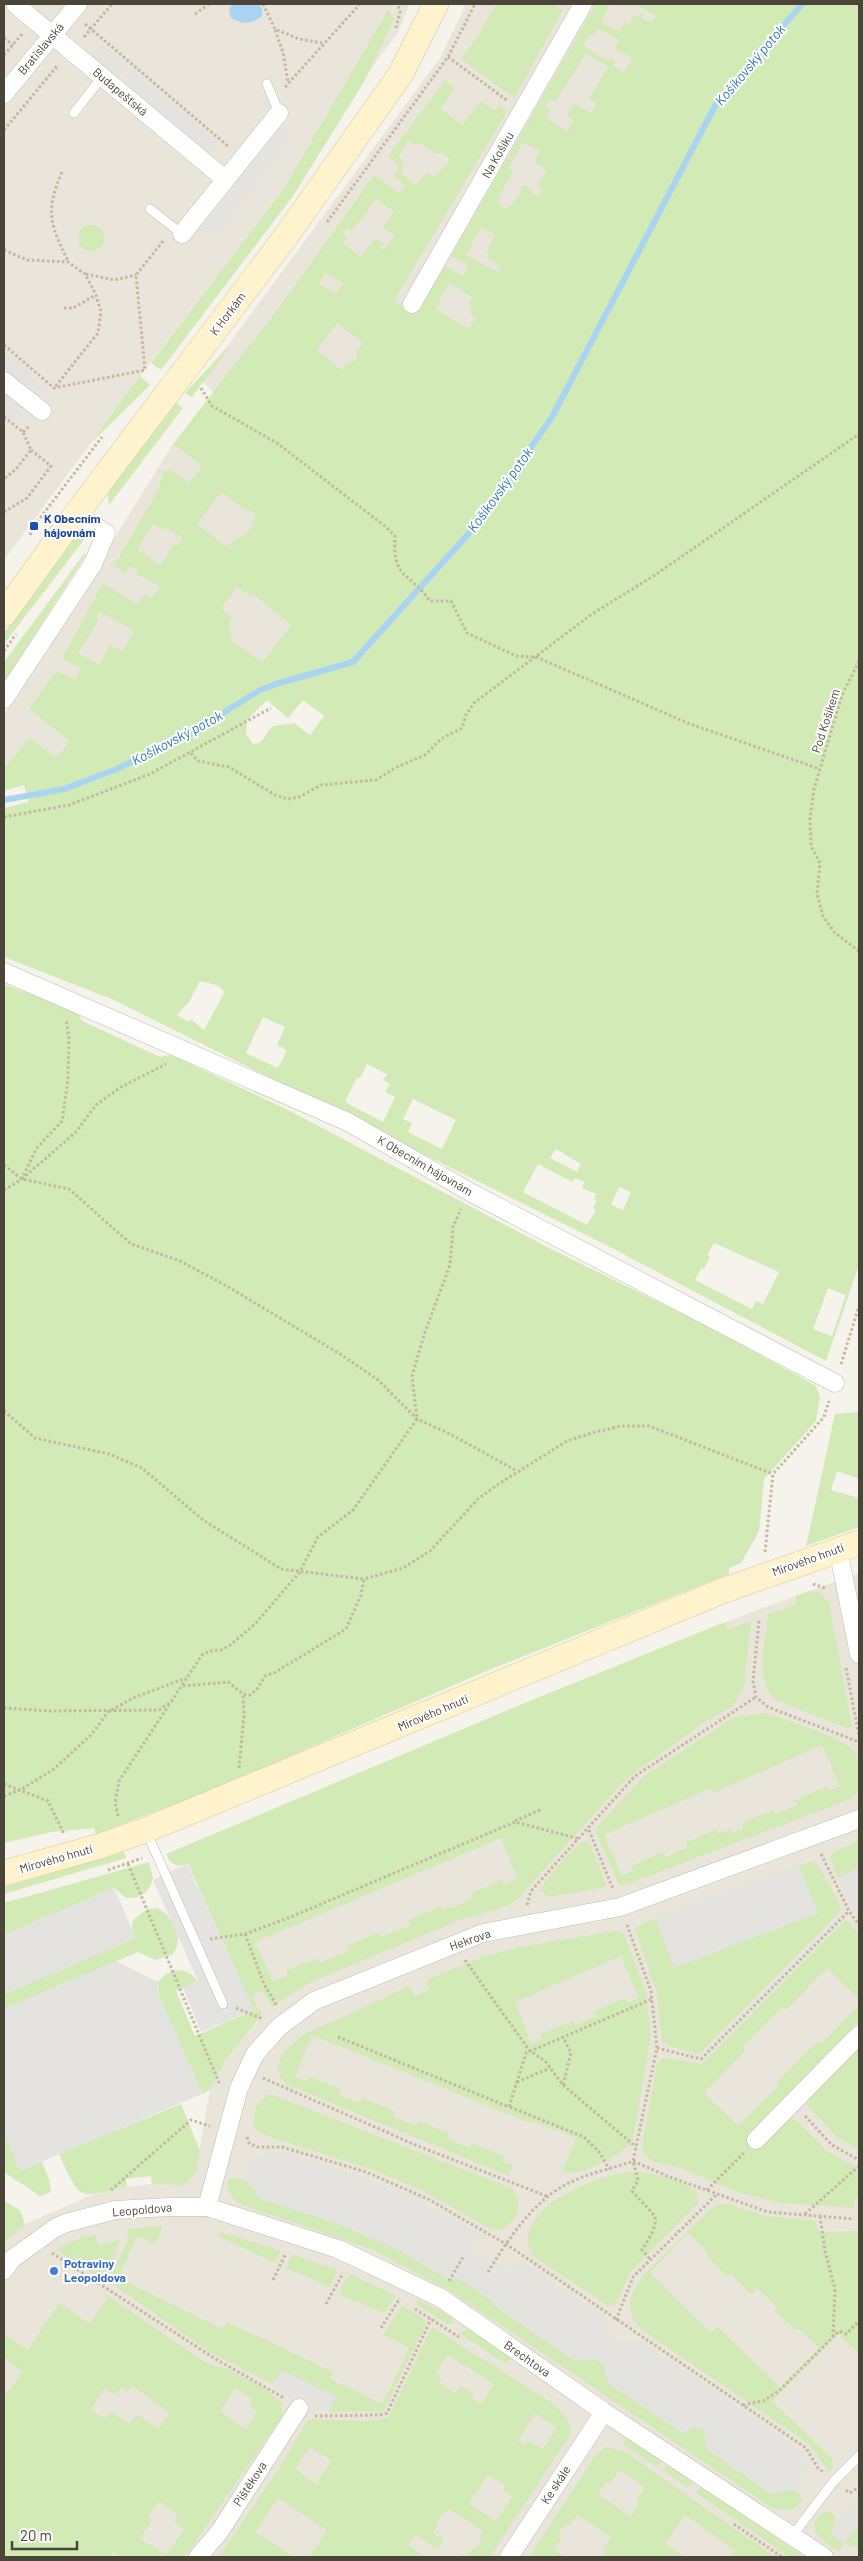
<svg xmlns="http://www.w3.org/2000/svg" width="863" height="2561" font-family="Barlow,sans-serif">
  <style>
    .residential { fill: #eae5da }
    .green { fill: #d2eab5; fill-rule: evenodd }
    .parking { fill: #e5e3e0 }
    .water { fill: #a9d4f2 }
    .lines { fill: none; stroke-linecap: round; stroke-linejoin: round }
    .stream { stroke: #a9d4f2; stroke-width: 6 }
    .service-casing { stroke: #c2bbae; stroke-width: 10 }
    .minor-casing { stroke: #c2bbae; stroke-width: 19 }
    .secondary-casing { stroke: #d6c79b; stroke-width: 26 }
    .path { stroke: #c4b79f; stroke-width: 3; stroke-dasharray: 2.5 2.5; stroke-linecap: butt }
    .service { stroke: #fff; stroke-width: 9 }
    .minor { stroke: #fff; stroke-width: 18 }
    .secondary { stroke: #fff3cd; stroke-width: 25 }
    .transit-dot { fill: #1a4fb4; stroke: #fff; stroke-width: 2 }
    .shop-dot { fill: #3f7fe0; stroke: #fff; stroke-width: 2 }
    .labels { text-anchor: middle; stroke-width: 4; stroke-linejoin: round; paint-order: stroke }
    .street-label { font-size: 12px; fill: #4b4439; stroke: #fff }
    .transit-label { font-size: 12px; font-weight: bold; fill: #164399; stroke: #fff; text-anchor: start }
    .shop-label { font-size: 12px; font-weight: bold; fill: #366cbe; stroke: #fff; text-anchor: start }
    .water-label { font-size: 14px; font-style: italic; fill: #2e7ab2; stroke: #fff }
  </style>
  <rect width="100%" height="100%" fill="#f6f3ec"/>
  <g class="residential">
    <polygon points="4,4 410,4 398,32 284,188 145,370 4,560"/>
    <polygon points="466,4 784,4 540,295 292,442 213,392 202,380 440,58"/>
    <polygon points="173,444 359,582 317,638 24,785 4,765 4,715"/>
    <polygon points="859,1573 859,2557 4,2557 4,2223 15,2231 25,2224 92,2195 127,2187 152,2184 196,2171 210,2090 225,2061 262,2016 254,2010 204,1900 728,1630 725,1622"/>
  </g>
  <g class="green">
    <polygon points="496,4 551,4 563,10 514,98 461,59 480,33"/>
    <path d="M596 4H610L601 22 620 32 624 23 629 25 634 15 638 17 640 13 644 15 642 19 652 23 656 16 634 4H859V1265L826 1361 608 1246 114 1000 4 957V808L29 802 24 785 4 791V765L6 766 30 738 56 758 70 741 29 709 57 671 75 680 81 668 62 659 103 583 137 605 145 594 152 598 160 586 136 574 138 571 130 566 125 573 114 566 157 492 164 471 171 470 189 483 202 466 173 444 278 309 374 175 400 193 405 185 394 177 399 169 398 164 388 156 445 80 455 88 440 109 463 125 480 101 495 111 500 105 508 110 394 301 416 315 445 266 463 276 468 265 451 256ZM598 28 619 40 615 48 632 58 624 72 613 66 616 61 610 58 608 61 583 46 589 34 593 36ZM586 53 608 67 589 98 597 104 591 113 574 103 567 115 574 120 567 132 546 118 551 110 545 107 550 99 555 102ZM409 141 415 146 419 142 437 155 441 152 450 159 435 178 427 172 416 185 401 173 404 161 398 156ZM523 142 540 151 534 162 547 170 538 185 528 180 543 189 538 197 531 193 533 190 525 185 511 206 508 205 505 209 498 204 500 200 498 198 513 172 508 168ZM376 199 394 212 383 227 395 236 384 250 380 247 383 244 375 238 361 257 343 243 347 238 343 234 347 228 352 231ZM481 227 495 235 486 252 489 254 487 257 501 268 499 273 466 255ZM325 273 343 283 337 294 319 284ZM449 283 472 297 468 305 472 307 469 313 476 318 469 329 435 309ZM337 323 363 343 356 352 358 357 355 361H349L342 370 317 350ZM221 492 248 512 250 510 255 513C252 539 240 532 227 547L197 524ZM153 524 164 530 166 527 183 538 178 546 174 544 160 565 137 550ZM237 587 250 596 252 593 291 625 262 663 232 641 229 621 232 617 221 608ZM100 612 134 631 123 652 110 645 99 665 78 653 99 619 96 617ZM267 700 288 718 303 700 324 716 310 735 294 723C288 725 279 724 274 726 263 731 268 743 253 744L246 734 247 720ZM200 981C209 984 220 983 224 993L204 1030 192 1020 187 1021 177 1015 189 1002ZM263 1017 285 1027 277 1045 287 1050 278 1068 246 1053ZM367 1064 387 1074 383 1080 390 1084 385 1092 395 1097 383 1122 345 1102 357 1077 360 1078ZM413 1099 456 1120 442 1149 408 1132 412 1123 403 1119ZM556 1149 581 1164 577 1172 550 1158ZM538 1164 572 1182 575 1178 584 1182 582 1188 596 1194 594 1199 597 1201 593 1208 596 1210 587 1225 523 1192ZM619 1187 631 1192 623 1210 611 1205ZM714 1243 779 1272 763 1304 756 1301 752 1309 695 1280 701 1268 704 1269 710 1257 707 1255ZM828 1288 846 1295 832 1336 813 1329Z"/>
    <polygon points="388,10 394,19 364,82 293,196 161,370 151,363 284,188"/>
    <circle cx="91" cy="238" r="13"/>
    <polygon points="226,349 227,351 192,397 185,393"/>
    <polygon points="140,376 150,385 90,444"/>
    <polygon points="176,403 183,408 109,505 108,495 112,486"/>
    <polygon points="80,536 86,537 4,644 4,633 70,542"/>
    <polygon points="84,554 86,555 4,682 4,662"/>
    <polygon points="4,984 78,1012 82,1021 160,1057 171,1055 288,1110 547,1247 721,1333 816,1386 820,1397 816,1421 764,1479 759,1531 741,1563 729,1568 729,1574 484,1672 194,1797 96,1834 94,1828 51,1832 4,1843"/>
    <polygon points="859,1412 859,1479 837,1471 831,1490 859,1498 859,1527 806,1546 835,1414"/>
    <path d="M810 1591 821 1593 829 1603 852 1726 849 1729 775 1700C754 1680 766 1641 768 1615L796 1604V1596Z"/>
    <path d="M751 1621 744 1686 733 1706 706 1721 626 1779 519 1897 510 1905 460 1920 311 1982 272 2007 262 1990 252 1996 262 2015 225 2061 210 2090 202 2094 159 1995 158 1982C170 1967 187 1966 198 1982L176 1991 195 2036 254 2010 188 1864 178 1866 170 1862 166 1854 532 1700 725 1622 728 1630ZM501 1838 518 1879 504 1885 502 1880 470 1894 472 1899 443 1911 441 1906 409 1920 411 1925 381 1937 379 1932 347 1946 349 1951 320 1963 318 1958 286 1971 288 1976 273 1982 255 1942Z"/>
    <path d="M763 1713C779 1717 840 1737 851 1748 859 1756 859 1765 859 1777 859 1786 859 1791 853 1798L654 1874 622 1886 619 1884 596 1833 595 1829 644 1776 733 1718ZM822 1745 840 1786 829 1791 826 1787 795 1800 797 1805 775 1815 773 1810 742 1823 743 1829 732 1833 730 1829 718 1834 716 1829 685 1843 687 1848 665 1857 663 1852 631 1866 633 1871 622 1876 604 1835 711 1788 713 1793Z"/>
    <path d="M586 1841 591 1846 607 1887 548 1897 540 1890C546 1879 574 1844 586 1841Z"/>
    <polygon points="859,1841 859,1867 838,1878 830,1858 836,1851"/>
    <polygon points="124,1852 126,1858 4,1894 4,1887"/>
    <polygon points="812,1861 820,1868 841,1907 840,1912 699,2054 671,2047 662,2042 657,1994 635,1929 641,1924 656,1918 674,1967 818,1913 799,1866"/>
    <path d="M149 1862 153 1878C149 1892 142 1899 126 1898L114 1888 4 1935V1903Z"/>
    <path d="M157 1908C173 1916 185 1938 173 1954L155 1960 138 1952 4 2009V1994L135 1938 132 1927 133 1920 147 1909Z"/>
    <polygon points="846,1919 859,1935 859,1999 827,1968 786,2010 783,2007 743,2047 745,2051 704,2093 738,2126 779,2085 777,2082 817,2041 821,2044 859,2005 859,2021 747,2135 760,2148 787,2121 792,2119 798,2122 827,2151 859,2169 859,2195 854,2201 854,2208 780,2203 737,2192 680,2168 653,2161 643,2154 643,2139 657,2064 663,2058 702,2064"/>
    <path d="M615 1931 624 1934 646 1993 651 2035 633 2140C621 2156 582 2177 562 2172L576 2138 532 2121 530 2123 312 2035 295 2077 306 2081 308 2076 341 2089 339 2095 360 2103 363 2098 395 2112 393 2117 416 2126 418 2121 450 2134 448 2139 470 2148 472 2143 504 2156 502 2161 513 2165 509 2176 288 2085C265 2067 287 2048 303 2035L410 1986 415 1996 429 1990 426 1980 483 1957 520 1947ZM621 1956 639 1998 628 2002 626 1998 594 2011 596 2016 575 2025 573 2021 540 2034 542 2039 531 2043 515 2002Z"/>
    <polygon points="859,2048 859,2150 838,2138 807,2105 809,2099"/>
    <path d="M270 2094 513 2189 518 2201V2214L503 2230 491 2229 423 2191 377 2171 267 2136 255 2129C251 2114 255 2102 270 2094Z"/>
    <path d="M181 2104 200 2151 196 2171 187 2182 182 2185 152 2184 151 2176 126 2179 127 2187C77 2198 81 2202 59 2154Z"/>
    <polygon points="4,2131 20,2171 42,2162 49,2179 51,2192 40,2196 4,2172"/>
    <path d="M628 2172C651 2173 679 2176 697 2192L698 2203 633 2269C624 2281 622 2295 614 2306H609L533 2256 527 2241C534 2199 591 2179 628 2172Z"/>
    <path d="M234 2178 247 2182 262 2200 331 2221 397 2249 447 2279 458 2278 494 2302 493 2305 575 2361 595 2359 603 2364 610 2384 682 2433 692 2428 703 2429 706 2439 771 2494 794 2489 802 2497V2502L792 2510 772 2508 450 2291 371 2249 242 2205C232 2199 227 2192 227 2180Z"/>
    <polygon points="4,2201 20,2210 25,2224 4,2243"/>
    <path d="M718 2204H727L767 2216 815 2221 820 2232 858 2231 859 2233V2354L838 2334 772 2401 832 2459 833 2464 830 2473 809 2444 642 2330C624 2309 628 2300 642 2277L707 2212ZM688 2233 708 2253 706 2256 727 2277 731 2274 751 2294 757 2288 777 2307 774 2310 796 2331 799 2329 819 2348 780 2387 718 2327 711 2333 650 2273Z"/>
    <polygon points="163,2226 155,2245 137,2236 118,2278 223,2329 227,2322 333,2372 330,2379 383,2404 409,2348 383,2335 402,2305 424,2319 426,2324 384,2411 329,2412 336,2397 281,2370 272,2384 211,2353 115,2286 110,2277 128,2240 127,2229"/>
    <polygon points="221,2232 281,2251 275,2263 218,2236"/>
    <path d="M96 2235 98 2246 120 2240C115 2252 109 2276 95 2276L56 2249 83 2237Z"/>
    <polygon points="292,2254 338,2271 330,2287 286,2268"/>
    <polygon points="350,2274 396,2296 384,2313 342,2296 340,2288"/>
    <path d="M108 2296 206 2363 227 2369 263 2387 282 2403V2416L185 2557H120L113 2552 109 2557H4V2396L23 2372 4 2357V2334L28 2350 59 2303 90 2324ZM132 2386 170 2413 159 2429 137 2414 129 2424 110 2411 105 2419 91 2410 104 2388 116 2395 121 2387 128 2392ZM235 2388 253 2400 249 2406 257 2412 246 2429 220 2411ZM159 2501 178 2514 173 2521 184 2529 166 2555 140 2539 151 2521 148 2518Z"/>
    <polygon points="418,2300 453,2317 454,2323 447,2324 416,2304"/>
    <path d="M432 2327 551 2402C562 2411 571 2419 571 2434L490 2557H460L463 2553 467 2555 472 2549 477 2548 483 2531 449 2509 437 2521V2527L433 2533 444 2540 438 2550 415 2535 408 2545 426 2557H309L327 2530 278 2498 256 2532 294 2557H219L276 2473 306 2423 312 2419C329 2419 378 2425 389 2416ZM448 2355 494 2384 481 2404 471 2398 474 2394 461 2385 456 2393 439 2383 442 2379 435 2374ZM535 2413 557 2428 543 2449 529 2441 524 2445 518 2441ZM310 2447 332 2461 316 2484 295 2469ZM488 2475 506 2486 503 2490 512 2496 496 2521 469 2504Z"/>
    <polygon points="467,2328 511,2358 506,2364 461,2334"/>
    <polygon points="623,2439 630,2439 663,2460 657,2467 624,2445"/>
    <path d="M606 2447 624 2451 775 2557H730L735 2550 685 2515 665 2544 685 2557H602L606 2551 603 2549 611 2537 577 2515 569 2526 565 2524 558 2534 562 2538 554 2550 565 2557H529L596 2454ZM620 2470 645 2488 636 2502 639 2505 631 2517 598 2494 606 2482 610 2484Z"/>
    <polygon points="668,2464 693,2481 688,2488 663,2471"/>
    <polygon points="701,2487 802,2555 800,2557 789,2557 696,2493"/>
    <path d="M823 2512H830L835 2516V2521L831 2534 845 2544 859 2524V2549L845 2544 839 2552C825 2542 802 2529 823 2512Z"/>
  </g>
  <g class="parking">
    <polygon points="101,44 128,65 118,77 92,56"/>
    <polygon points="134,71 217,141 207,153 124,83"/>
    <polygon points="281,127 292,136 216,237 203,227"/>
    <polygon points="4,350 48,387 13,426 4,418"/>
    <polygon points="187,1864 254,2010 201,2032 183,1988 198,1981 153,1880"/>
    <polygon points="799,1866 818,1913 674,1968 656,1918"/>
    <polygon points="859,1867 859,1917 838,1878"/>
    <polygon points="114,1888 136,1938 4,1994 4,1935"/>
    <polygon points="116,1961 158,1982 159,1995 202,2094 20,2171 4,2131 4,2009"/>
    <polygon points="281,2152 363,2177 434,2209 478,2233 469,2249 503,2270 528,2265 603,2317 610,2338 618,2343 641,2341 802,2451 805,2472 794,2489 771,2494 705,2448 706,2439 703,2429 692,2428 682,2433 609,2384 603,2364 595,2359 575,2361 493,2305 494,2302 458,2278 447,2279 397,2249 331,2221 262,2200 247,2182 253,2159"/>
    <polygon points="281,2370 336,2396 329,2412 272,2384"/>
    <polygon points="859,2494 859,2524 845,2544 831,2533"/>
  </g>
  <path class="water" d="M232 4H259L262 9V16C252 24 243 25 231 18L229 10Z"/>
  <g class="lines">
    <polyline class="stream" points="4,800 64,789 117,769 191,733 260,690 276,684 353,662 480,521 552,417 716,104 802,4"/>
    <defs>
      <g id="service">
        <polyline points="267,84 279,113"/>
        <polyline points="74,113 102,77"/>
        <polyline points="150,209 182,234"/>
        <polyline points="147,1833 223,2004"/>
        <polyline points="793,2535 834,2481 859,2456"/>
      </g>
      <g id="minor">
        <polyline points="15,4 226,180"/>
        <polyline points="4,94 78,4"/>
        <polyline points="182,234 279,113"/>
        <polyline points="412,304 583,4"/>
        <polyline points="4,381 42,411"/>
        <polyline points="4,699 93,564 106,533 76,514"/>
        <polyline points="4,972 348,1122 470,1192 835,1383"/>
        <polyline points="838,1549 859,1654"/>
        <polyline points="756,2140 859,2035"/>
        <polyline points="207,2207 239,2088 255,2054 279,2027 314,2001 483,1933 620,1907 859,1819"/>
        <polyline points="4,2270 12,2259 55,2228 66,2223 115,2210 169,2207 207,2207 338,2249 441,2298 604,2412 824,2557"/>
        <polyline points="198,2557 220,2531 299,2408"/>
        <polyline points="509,2557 604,2412"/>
      </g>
      <g id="secondary">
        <polyline points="4,614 76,514 284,239 400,75 436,4"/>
        <polyline points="4,1873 97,1847 146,1830 722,1591 859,1543"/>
      </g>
    </defs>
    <use href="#service" class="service-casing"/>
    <use href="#minor" class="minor-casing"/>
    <use href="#secondary" class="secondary-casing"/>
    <g class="path">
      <polyline points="263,4 275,29 299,39 322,43"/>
      <polyline points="195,14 209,4"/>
      <polyline points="85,24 229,147"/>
      <polyline points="396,28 400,12 398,4"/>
      <polyline points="275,30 283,52 288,82"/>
      <polyline points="84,37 112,4"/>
      <polyline points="4,38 13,45"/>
      <polyline points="4,55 22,34"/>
      <polyline points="448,57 508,101"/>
      <polyline points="285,87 360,4"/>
      <polyline points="4,130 58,65"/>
      <path d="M62 172C45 211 50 224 68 261"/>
      <polyline points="327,222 448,57 475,4"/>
      <polyline points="4,250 27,260 68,262 85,274 96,295 101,312 98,333 55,387"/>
      <polyline points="86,274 114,280 136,275"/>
      <polyline points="64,308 73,308 96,295"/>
      <polyline points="4,345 54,388 145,370 136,275 164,240"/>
      <path d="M201 388 212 406 277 443 386 527 395 536C392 580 409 571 430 601H451L467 633 516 656 536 657 690 724 820 769"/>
      <polyline points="4,417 23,432 31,450 16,469 4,479"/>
      <polyline points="23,432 30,425"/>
      <polyline points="4,512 27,498 51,466 31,450"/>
      <polyline points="30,535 34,526 102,437"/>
      <polyline points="4,651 16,634"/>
      <polyline points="859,661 842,695 814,789 810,818 811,846 820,863 817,894 823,916 835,933 859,951"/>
      <polyline points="191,753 198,761 229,767 275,795 288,799 299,797 321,785 376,780 395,768 425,755 441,739 462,728 466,715 474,703 592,614 655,575 859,434"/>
      <polyline points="4,817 69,805 150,774 271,708"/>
      <polyline points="4,1165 22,1179 69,1189 131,1244 180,1261 225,1285 340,1354 378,1380 417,1419 452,1435 517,1471"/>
      <polyline points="22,1179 76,1132 96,1105 121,1087 166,1064"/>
      <polyline points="4,1190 22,1179 36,1149 62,1121 68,1080 69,1038 66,1020"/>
      <polyline points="841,1364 859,1306"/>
      <polyline points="4,1411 35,1438 109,1454 142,1468 203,1520 281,1569 364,1579"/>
      <polyline points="765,1552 773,1474 824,1417 829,1401"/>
      <polyline points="813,1584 825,1588"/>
      <polyline points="759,1621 753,1681 756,1697 768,1707 859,1742"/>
      <polyline points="846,1668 859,1736"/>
      <polyline points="183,1686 228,1682 243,1694 250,1695 258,1688 265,1676 274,1673 346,1629 361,1595 364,1579 403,1568 430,1551 478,1499 497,1485 567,1441 592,1433 621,1426 649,1426 773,1474"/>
      <polyline points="4,1708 50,1711 159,1710 171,1702 202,1655 209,1651 221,1650 229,1646 254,1625 299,1573 318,1537 353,1510 417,1419 412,1376 425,1332 450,1265 453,1227 461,1209"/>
      <polyline points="239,1768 244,1715 243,1694"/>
      <polyline points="4,1784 48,1801 64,1834"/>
      <polyline points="4,1796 22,1789 54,1769 91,1735 108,1712 133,1698 186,1678"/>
      <polyline points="118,1816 115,1803 119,1781 169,1705"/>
      <polyline points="515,1821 542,1809"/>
      <polyline points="589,1830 613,1889"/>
      <polyline points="821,1854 849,1911 859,1925"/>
      <polyline points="128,1864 220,2085"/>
      <polyline points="108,1870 142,1858"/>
      <polyline points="527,1905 531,1891 635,1776 756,1697"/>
      <path d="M627 1925 651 1991 657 2048 633 2161 638 2180 632 2191 655 2216C657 2228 648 2240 642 2250L651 2260"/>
      <polyline points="245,1934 264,1984 277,2006"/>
      <polyline points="210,1939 245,1934 288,1918 515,1822 580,1839"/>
      <polyline points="465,1960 529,2050 546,2062 563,2085 636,2147"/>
      <polyline points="236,2008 263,2019"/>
      <polyline points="338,2037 509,2107 526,2053 652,1999"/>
      <polyline points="657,2048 701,2059 849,1911"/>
      <polyline points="263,2078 418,2146 549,2197"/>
      <polyline points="517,2082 550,2068"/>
      <polyline points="563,2085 571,2053 563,2037"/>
      <polyline points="510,2107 584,2137 600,2153 609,2169"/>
      <polyline points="805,2116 832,2145 859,2160"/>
      <polyline points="247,2137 249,2143 257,2147 282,2147 366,2172 428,2199 506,2244 806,2448 818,2468 824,2473"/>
      <polyline points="111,2190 191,2120 210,2126"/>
      <polyline points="707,2190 744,2153"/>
      <polyline points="805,2214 859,2166"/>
      <polyline points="820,2216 825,2251 835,2289 833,2337"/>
      <polyline points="52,2253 214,2358 284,2398"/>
      <path d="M488 2272C507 2241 533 2201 567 2184 587 2173 612 2169 633 2161L667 2176 768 2212 854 2219"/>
      <polyline points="273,2280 286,2253"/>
      <polyline points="449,2281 463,2257"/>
      <polyline points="326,2304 343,2273"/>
      <polyline points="415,2309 459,2337"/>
      <polyline points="616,2320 633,2277 717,2194"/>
      <polyline points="381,2328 400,2298"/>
      <polyline points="743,2405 763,2401 780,2390 839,2331 846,2334 859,2321"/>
      <polyline points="315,2416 380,2415 387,2413 431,2319"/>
      <polyline points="846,2490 850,2493 859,2487"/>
      <polyline points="734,2524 782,2557"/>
    </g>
    <use href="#service" class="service"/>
    <use href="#minor" class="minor"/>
    <use href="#secondary" class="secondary"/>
  </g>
  <rect class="transit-dot" x="29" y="521" width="10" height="10" rx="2.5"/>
  <circle class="shop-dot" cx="54" cy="2271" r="5"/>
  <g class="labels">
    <g class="street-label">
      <text transform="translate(41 49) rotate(-50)" y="4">Bratislavská</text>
      <text transform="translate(120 92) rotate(40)" y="4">Budapešťská</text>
      <text transform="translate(498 155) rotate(-60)" y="4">Na Košíku</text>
      <text transform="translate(228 314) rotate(-53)" y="4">K Horkám</text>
      <text transform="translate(826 721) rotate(-72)" y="4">Pod Košíkem</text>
      <text transform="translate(425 1166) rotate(30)" y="4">K Obecním hájovnám</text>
      <text transform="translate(808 1560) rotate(-20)" y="4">Mírového hnutí</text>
      <text transform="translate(433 1713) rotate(-23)" y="4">Mírového hnutí</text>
      <text transform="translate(56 1859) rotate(-16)" y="4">Mírového hnutí</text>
      <text transform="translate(470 1940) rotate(-19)" y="4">Hekrova</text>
      <text transform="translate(142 2210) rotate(-5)" y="4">Leopoldova</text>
      <text transform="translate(527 2359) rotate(35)" y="4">Brechtova</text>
      <text transform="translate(250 2484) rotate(-57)" y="4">Pištěkova</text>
      <text transform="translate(556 2485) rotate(-57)" y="4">Ke skále</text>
    </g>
    <g class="transit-label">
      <text x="44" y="523">K Obecním<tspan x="44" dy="14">hájovnám</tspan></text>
    </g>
    <g class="shop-label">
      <text x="64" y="2268">Potraviny<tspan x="64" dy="14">Leopoldova</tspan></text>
    </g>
    <g class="water-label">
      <text transform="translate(750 65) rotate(-50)" y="5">Košíkovský potok</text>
      <text transform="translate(500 490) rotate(-54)" y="5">Košíkovský potok</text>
      <text transform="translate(177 738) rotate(-28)" y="5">Košíkovský potok</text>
    </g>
  </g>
  <rect width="863" height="2561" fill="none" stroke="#4b4439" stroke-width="10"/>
  <path d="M12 2541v8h65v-8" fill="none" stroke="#4b4439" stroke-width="2.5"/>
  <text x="20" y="2541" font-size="15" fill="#4b4439" stroke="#ffffff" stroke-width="4" paint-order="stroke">20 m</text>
</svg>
